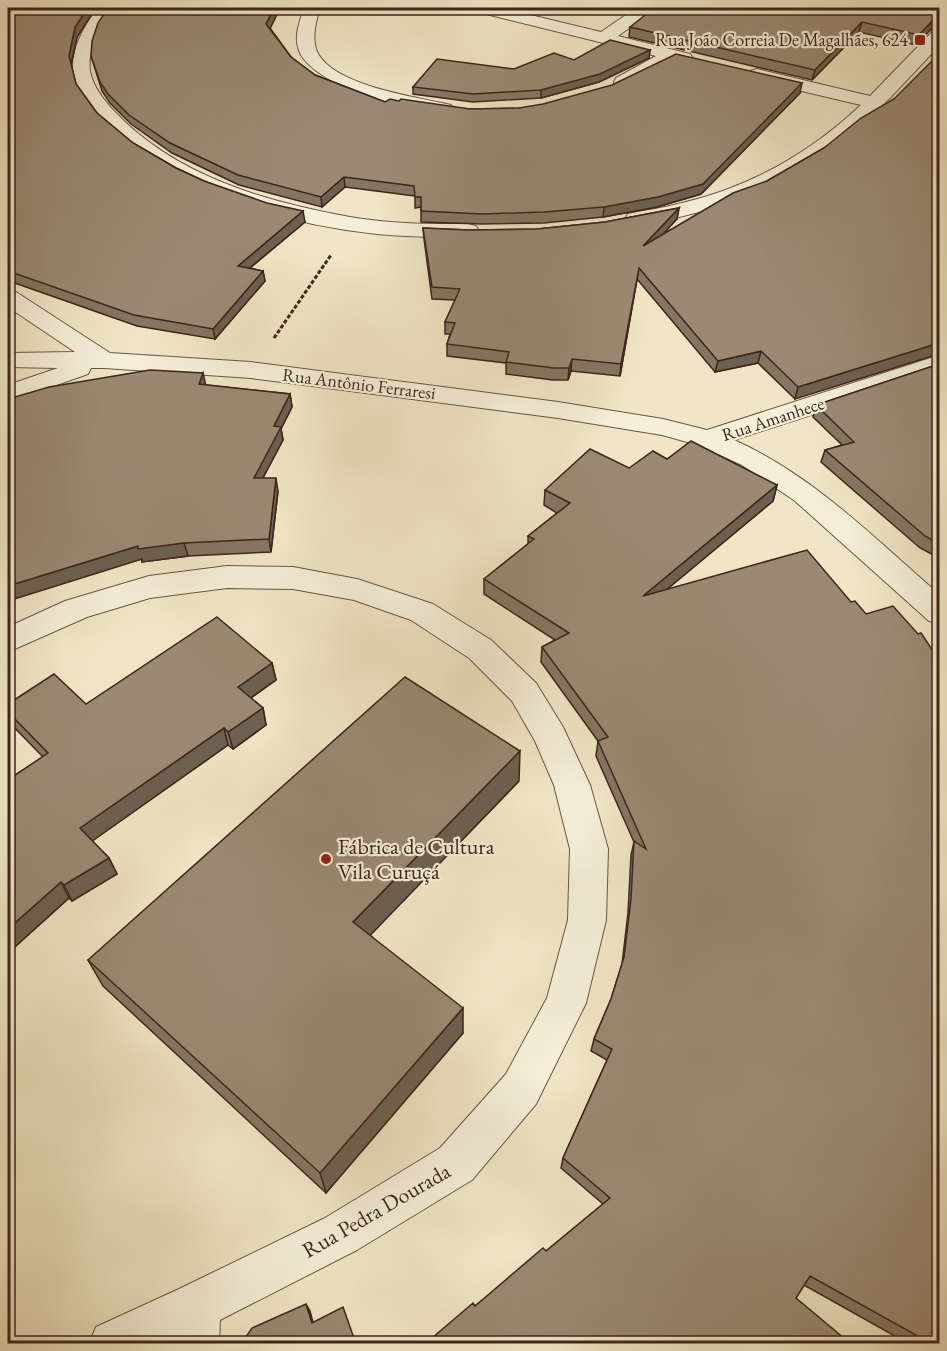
<svg xmlns="http://www.w3.org/2000/svg" width="947" height="1351" font-family="'EB Garamond',serif">
  <style>
    .lines { fill: none; stroke-linecap: round; stroke-linejoin: round }
    .minor-casing { stroke: #695545; stroke-width: 2 }
    .path { stroke: #3c251a; stroke-width: 3; stroke-dasharray: 4 2; stroke-linecap: butt }
    .minor { fill: #f5efd9; fill-rule: evenodd }
    .wall { fill: #847663; stroke: #3c251a; stroke-width: 1.5 }
    .shaded-wall { fill: #6c6050; stroke: #3c251a; stroke-width: 1.5 }
    .building { fill: #9a8973; stroke: #3c251a; stroke-width: 1.5 }
    .poi-dot { fill: #8f2418; stroke: #f5efd9; stroke-width: 2 }
    .labels { text-anchor: middle; stroke-width: 4.5; stroke-linejoin: round; paint-order: stroke }
    .far-poi-label { font-size: 18px; fill: #3c251a; stroke: #f5efd9; text-anchor: end }
    .far-street-label { font-size: 18px; fill: #3c251a; stroke: #f5efd9 }
    .poi-label { font-size: 22px; fill: #3c251a; stroke: #f5efd9; text-anchor: start }
    .street-label { font-size: 22px; fill: #3c251a; stroke: #f5efd9 }
  </style>
  <rect width="100%" height="100%" fill="#f0e6c5"/>
  <filter id="stains"><feTurbulence type="fractalNoise" baseFrequency=".00333" numOctaves="4"/><feColorMatrix values="0 0 0 0 .2 0 0 0 0 .09 0 0 0 0 .02 0 0 0 .5 -.17"/></filter>
  <radialGradient id="worn" r=".72"><stop offset=".6" stop-color="#630" stop-opacity="0"/><stop offset="1" stop-color="#630" stop-opacity=".3"/></radialGradient>
  <g class="lines">
    <defs>
      <g id="minor">
        <path d="M97 8H113C101 26 87 48 90 71 93 87 105 102 116 113 176 176 266 202 350 217 389 224 429 224 468 224L476 226 479 231 476 236 468 238C438 237 407 237 377 234 288 225 166 191 104 124 64 81 64 56 97 8Z"/>
        <path d="M304 8H320C316 21 312 36 316 49 329 86 418 97 451 105L454 109 451 113C418 121 315 85 300 53 293 38 299 23 304 8Z"/>
        <polygon points="476,8 502,8 601,32 636,8 654,8 652,12 618,36 690,54 693,58 690,62 684,63 674,61 623,88 616,86 614,82 616,78 656,56 478,12"/>
        <path d="M940 29V45C910 76 882 109 849 136 788 188 714 212 636 226L628 224 625 219 628 214C646 210 664 208 682 203 750 187 810 153 861 105L750 79 748 75 750 71 757 69 870 96 934 30Z"/>
        <path d="M8 290 16 292 110 353 251 362 558 402 663 419 707 430 940 355V372L922 379 734 440C813 475 875 539 940 595V624L929 621 795 501 742 465 698 445 662 435 558 418 251 378 104 368H91L88 374 8 402V385L58 368 8 367V353L75 352 8 307Z"/>
        <polygon points="227,566 293,567 357,579 433,604 491,640 536,683 563,727 590,785 608,849 606,920 586,1003 536,1104 472,1180 357,1250 220,1320 219,1344 89,1344 96,1327 179,1289 325,1218 440,1148 506,1074 547,998 568,920 570,849 554,785 535,741 512,701 469,658 411,620 354,600 293,589 227,588 150,598 87,617 8,652 8,627 65,601 149,576"/>
      </g>
    </defs>
    <use href="#minor" class="minor-casing"/>
    <polyline class="path" points="274,338 331,255"/>
    <use href="#minor" class="minor"/>
  </g>
  <g class="wall">
    <polygon points="8,8 96,8 77,37 71,65 76,84 97,113 133,143 176,168 204,181 305,222 250,268 263,271 265,281 215,339 137,326 12,282 8,279"/>
    <polygon points="108,8 280,8 270,28 291,57 315,75 385,102 470,109 519,108 800,93 701,194 657,207 603,217 544,223 482,224 421,222 421,207 415,208 415,196 345,187 322,207 239,185 172,153 131,124 110,103 102,91 91,56"/>
    <polygon points="939,8 932,28 916,45 859,32 812,80 629,37 630,27"/>
    <polygon points="650,50 649,58 599,82 541,98 473,102 413,94 413,87 514,69"/>
    <polygon points="894,99 795,399 758,363 715,372 637,279 620,376 571,371 568,380 553,380 506,374 506,363 447,356 447,344 450,334 445,334 445,322 455,300 432,299 424,239 423,228 468,230 537,229 605,222 679,208 677,219 663,234 767,181 824,148"/>
    <polygon points="939,364 939,558 920,548 821,462 825,450 842,445 813,417 816,405"/>
    <polygon points="205,385 290,394 292,407 281,429 283,440 263,478 278,491 271,552 188,556 142,562 142,559"/>
    <polygon points="667,459 777,485 773,501 667,589 939,1344 909,1344 804,1285 796,1298 475,1306 546,1251 603,1204 561,1168 563,1158 607,1060 591,1051 594,1039 611,999 622,964 628,913 631,855 634,842 596,756 598,741 541,662 542,647 555,640 484,594 484,579 528,544 528,536 557,513 544,505 545,490"/>
    <polygon points="272,663 276,680 251,698 263,708 266,725 233,749 228,745 92,841 109,858 117,874 72,901 69,898 8,953 8,780 43,757 11,724 8,717 8,704 86,704"/>
    <polygon points="519,781 370,935 463,1033 326,1193 103,986 88,960"/>
  </g>
  <g class="shaded-wall">
    <polygon points="88,8 96,8 77,37 71,65 69,56 75,27"/>
    <polygon points="274,8 280,8 268,33 266,24"/>
    <polygon points="939,17 939,27 932,28 916,45 919,35 935,18"/>
    <polygon points="862,22 859,32 812,80 815,70"/>
    <polygon points="650,50 649,58 599,82 541,98 541,90"/>
    <polygon points="802,83 800,93 701,194 657,207 603,217 604,207"/>
    <polygon points="344,177 345,187 322,207 321,197"/>
    <polygon points="679,208 677,219 641,258 643,246"/>
    <polygon points="303,211 305,222 240,276 238,266"/>
    <polygon points="639,268 637,279 620,376 621,364"/>
    <polygon points="263,271 265,281 215,339 213,329"/>
    <polygon points="939,343 939,354 795,399 798,387"/>
    <polygon points="761,351 758,363 715,372 718,361"/>
    <polygon points="572,359 571,371 568,380 569,368"/>
    <polygon points="203,373 206,386 199,384"/>
    <polygon points="290,394 292,407 281,429 283,440 256,491 254,478 274,426"/>
    <polygon points="276,478 278,491 271,552 269,539"/>
    <polygon points="777,485 773,501 641,611 643,596"/>
    <polygon points="184,543 188,556 142,562 142,559 8,601 8,586 138,546"/>
    <polygon points="272,663 276,680 242,704 238,687"/>
    <polygon points="263,708 266,725 233,749 228,732"/>
    <polygon points="224,728 228,745 88,844 80,828"/>
    <polygon points="520,751 519,781 357,949 353,922"/>
    <polygon points="109,858 117,874 72,901 64,885"/>
    <polygon points="61,882 69,898 8,953 8,929"/>
    <polygon points="463,1008 463,1033 326,1193 320,1173"/>
    <polygon points="306,1304 310,1311 315,1330 312,1323"/>
  </g>
  <g class="building">
    <polygon points="8,8 88,8 75,27 69,56 76,84 97,113 133,143 176,168 204,181 267,203 303,211 238,266 263,271 213,329 134,315 8,271"/>
    <polygon points="108,8 274,8 266,24 291,57 315,75 385,102 390,99 399,101 401,99 470,109 519,108 543,104 612,85 676,54 802,83 703,184 658,197 604,207 544,212 482,214 421,211 421,197 415,197 414,186 344,177 321,197 238,175 170,143 129,115 108,94 100,82 91,56 92,41 98,23"/>
    <polygon points="654,8 939,8 939,17 935,18 919,35 862,22 815,70 630,27"/>
    <polygon points="610,40 650,50 600,74 541,90 473,94 413,87 437,59 514,69 554,53 574,60"/>
    <polygon points="939,54 939,343 798,387 761,351 718,361 639,268 621,364 572,359 569,368 554,368 506,362 509,352 447,344 455,323 445,322 460,289 432,287 423,228 468,230 537,229 605,222 679,208 643,246 733,193 767,181 824,148 861,118 894,99"/>
    <polygon points="939,364 939,544 925,536 825,450 854,442 816,405"/>
    <polygon points="150,370 203,373 199,384 290,394 274,426 281,427 254,478 276,478 269,539 184,543 138,549 138,546 8,586 8,399 49,387"/>
    <polygon points="691,441 777,485 643,596 807,550 851,602 855,601 866,614 893,606 918,634 921,633 939,660 939,1344 932,1344 810,1276 796,1298 851,1344 425,1344 473,1303 475,1306 543,1248 546,1251 610,1198 563,1158 612,1049 594,1039 611,999 624,957 631,899 634,841 646,849 598,741 608,737 542,647 569,633 484,579 534,539 528,536 570,503 545,490 590,449 629,468 653,451 667,459"/>
    <polygon points="217,617 272,663 238,687 263,708 228,732 224,728 80,828 109,858 64,885 61,882 8,929 8,780 48,753 8,712 8,704 54,674 86,704"/>
    <polygon points="405,677 520,751 353,922 463,1008 320,1173 88,960"/>
    <polygon points="306,1304 312,1323 343,1307 356,1344 241,1344 252,1328"/>
  </g>
  <g class="poi-dot">
    <rect x="914" y="34" width="12" height="12" rx="3"/>
    <circle cx="326" cy="859" r="6"/>
  </g>
  <g class="labels">
    <g class="far-poi-label">
      <text x="908" y="46">Rua João Correia De Magalhães, 624</text>
    </g>
    <g class="far-street-label">
      <text transform="translate(359 384) rotate(7)" y="6">Rua Antônio Ferraresi</text>
      <text transform="translate(773 419) rotate(-18)" y="6">Rua Amanhece</text>
    </g>
    <g class="poi-label">
      <text x="338" y="854">Fábrica de Cultura<tspan x="338" dy="25">Vila Curuçá</tspan></text>
    </g>
    <g class="street-label">
      <text transform="translate(376 1210) rotate(-30)" y="8">Rua Pedra Dourada</text>
    </g>
  </g>
  <rect width="947" height="1351" fill="none" stroke="#f0e6c5" stroke-width="30"/>
  <rect x="9" y="9" width="929" height="1333" fill="none" stroke="#3c251a" stroke-width="3"/>
  <rect x="15" y="15" width="917" height="1321" fill="none" stroke="#3c251a" stroke-width="1.5"/>
  <rect width="100%" height="100%" filter="url(#stains)"/>
  <rect width="100%" height="100%" fill="url(#worn)"/>
</svg>
